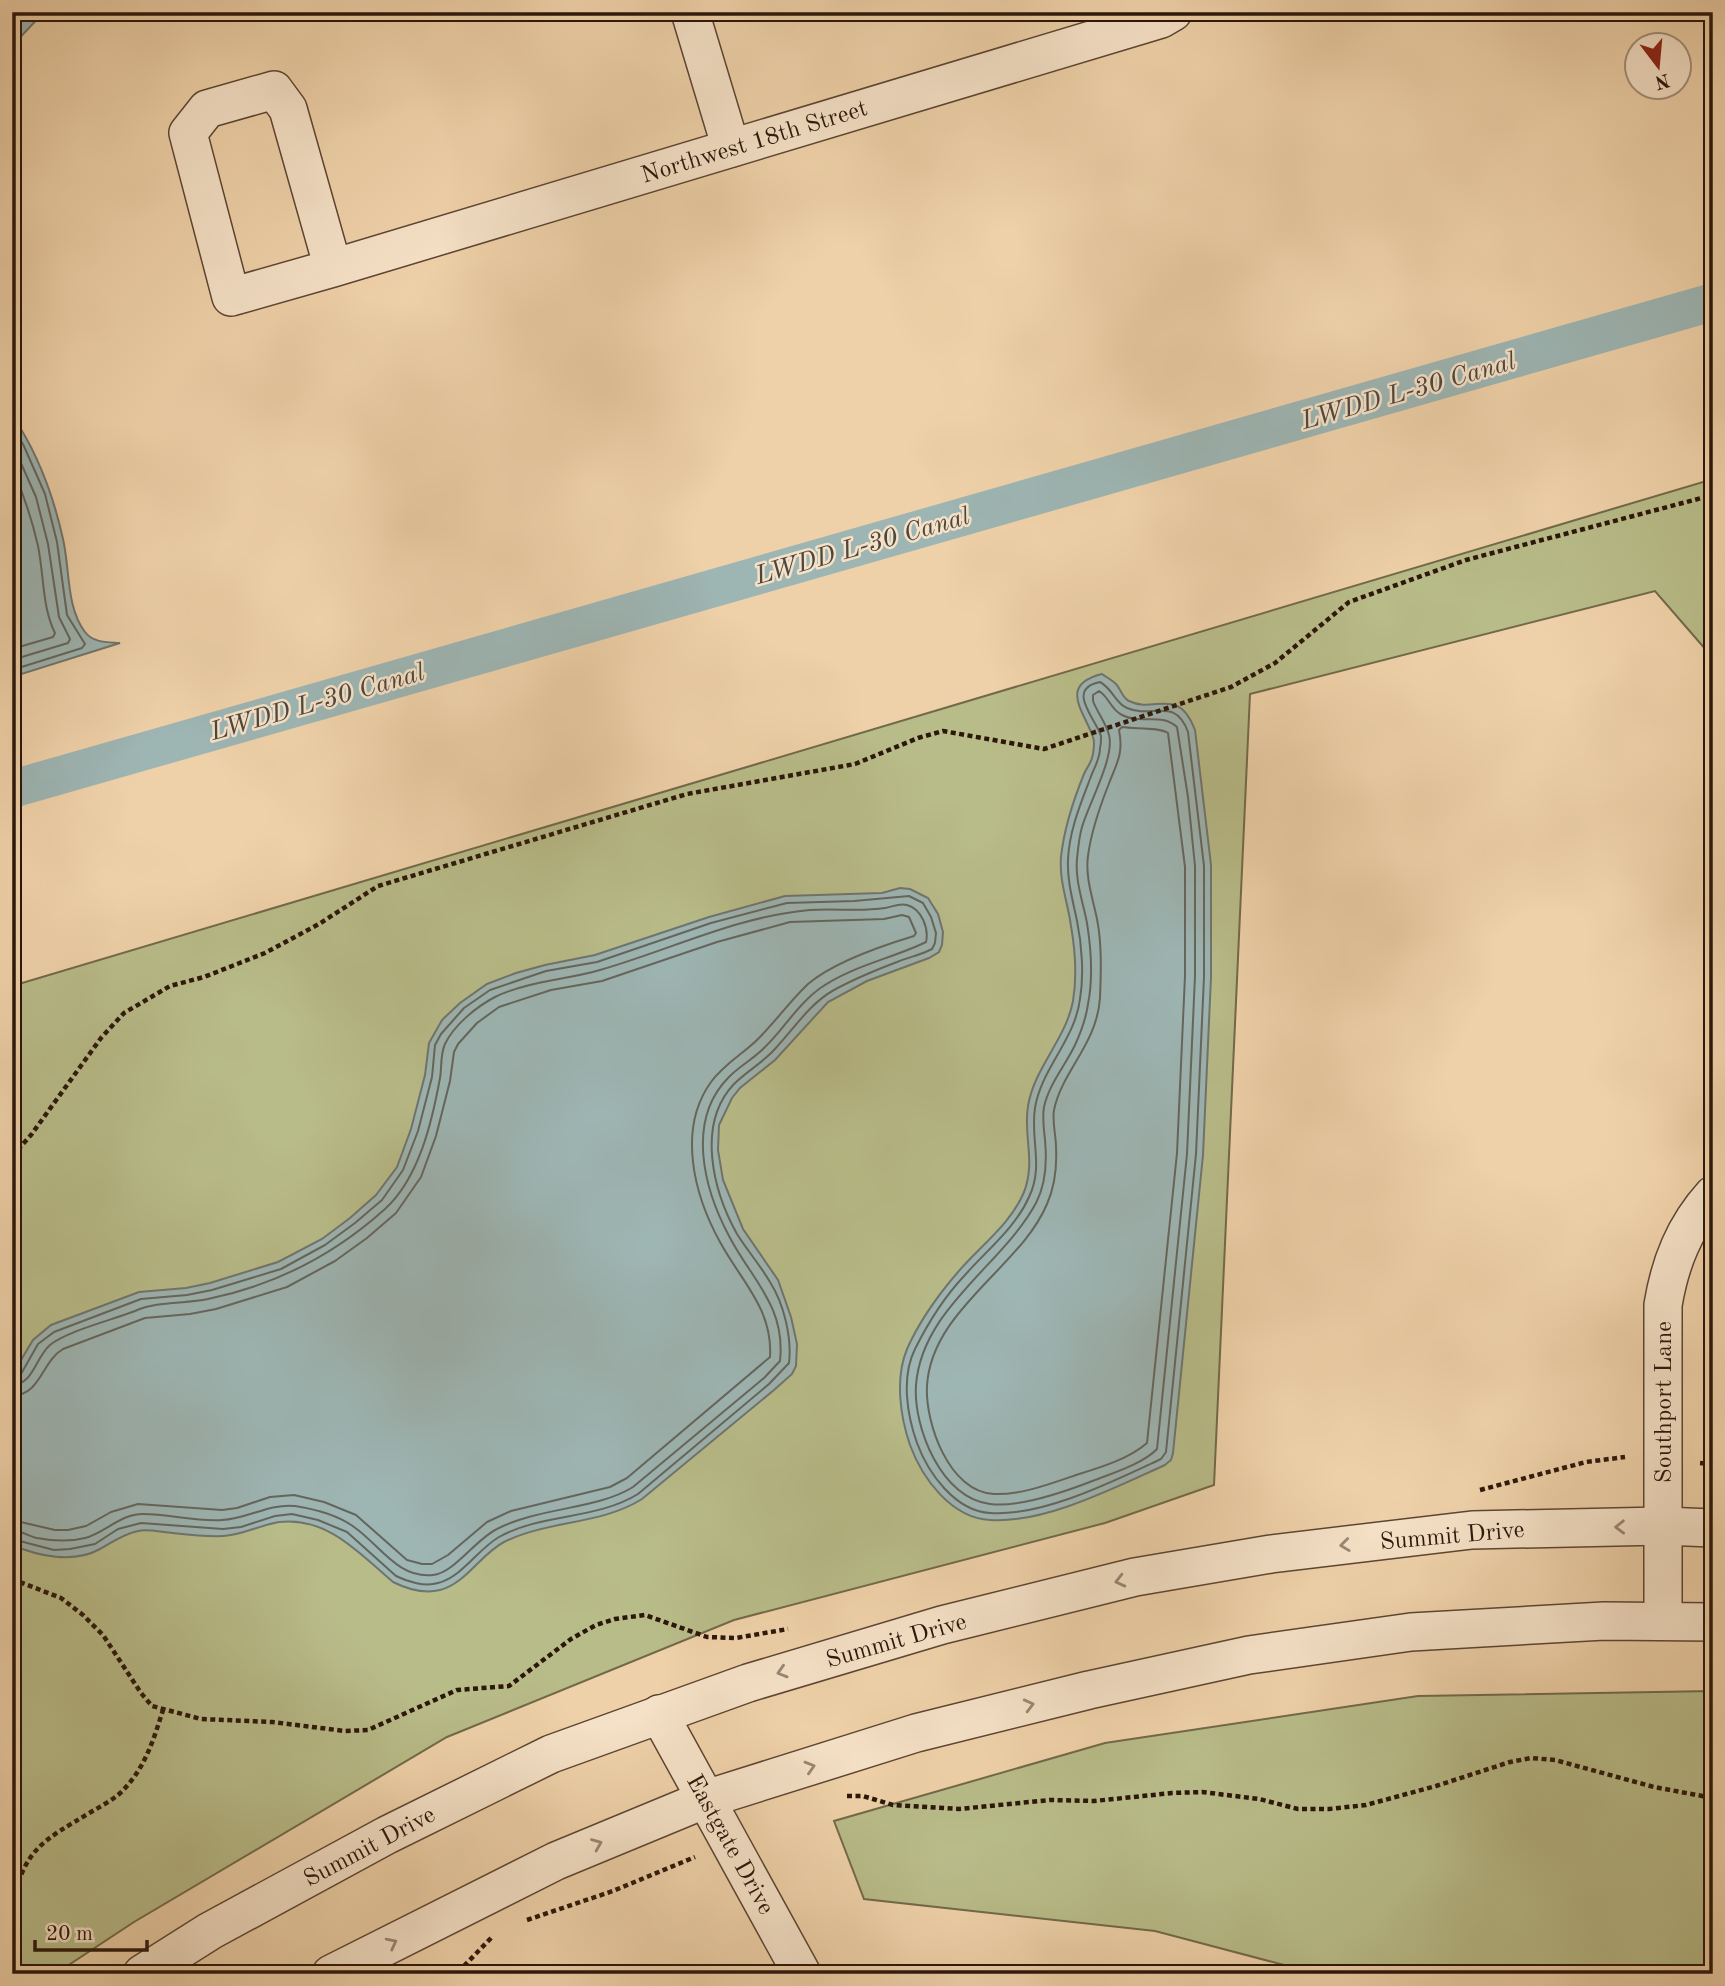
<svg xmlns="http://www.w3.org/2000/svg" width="1725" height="1986" font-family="'Old Standard TT',serif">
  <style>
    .green { fill: #b8bc89; stroke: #72694a; stroke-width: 2 }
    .water { fill: #9db5b3; stroke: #6f756f; stroke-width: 2 }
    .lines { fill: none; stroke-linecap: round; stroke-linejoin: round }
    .shore { stroke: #64665e; stroke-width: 2 }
    .canal { stroke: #9db5b3; stroke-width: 38 }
    .minor-casing { stroke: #5c4532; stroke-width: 40 }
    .path { stroke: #2b160a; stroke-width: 4.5; stroke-dasharray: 5 3.5; stroke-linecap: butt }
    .minor { stroke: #f5e1c7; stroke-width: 37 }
    .oneway { stroke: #9a8672 }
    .labels { text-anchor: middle; stroke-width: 5; stroke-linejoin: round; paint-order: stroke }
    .street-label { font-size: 24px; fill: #2b160a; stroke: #f5e1c7 }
    .water-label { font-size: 26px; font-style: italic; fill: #4d463d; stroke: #f5e1c7 }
  </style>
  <rect width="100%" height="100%" fill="#efd1a9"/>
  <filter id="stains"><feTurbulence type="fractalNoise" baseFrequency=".00286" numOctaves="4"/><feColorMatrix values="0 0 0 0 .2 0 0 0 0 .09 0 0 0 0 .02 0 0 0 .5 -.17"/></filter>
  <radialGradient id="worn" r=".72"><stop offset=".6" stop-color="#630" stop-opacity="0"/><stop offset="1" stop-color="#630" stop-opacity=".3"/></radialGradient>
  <g class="green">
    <polygon points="1713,479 1713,658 1655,591 1250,694 1214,1485 1105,1523 734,1620 447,1737 134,1922 55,1974 12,1974 12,986"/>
    <polygon points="1713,1691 1713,1974 1318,1974 1155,1931 864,1899 834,1821 1105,1743 1418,1696"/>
  </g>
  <g class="water">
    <polygon points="12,12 44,12 12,46"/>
    <path d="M12 415C38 453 53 494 63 539 70 569 66 607 85 632 93 643 108 642 120 643L12 677Z"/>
    <path d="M1102 674C1106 677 1112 680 1116 684 1121 689 1122 698 1129 701 1155 714 1178 685 1195 730L1211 865V977L1203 1155 1173 1453 1171 1460 1165 1465C1116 1487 1044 1524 990 1520 951 1518 922 1478 910 1445 900 1416 895 1378 907 1349 919 1322 939 1294 958 1272 980 1246 1011 1224 1024 1192 1036 1161 1023 1136 1028 1106 1034 1068 1066 1039 1073 1001 1077 977 1075 949 1071 926 1068 903 1059 881 1061 857 1064 829 1073 801 1084 774 1087 767 1092 762 1093 754 1094 748 1095 742 1093 737 1084 711 1058 685 1102 674Z"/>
    <path d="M900 888 910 889 928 898 938 914 943 932 942 945 939 952 929 958 867 981 828 1002 775 1060 740 1088 732 1098 719 1125 718 1150 723 1180 743 1229 778 1280 791 1317 797 1344 796 1366 792 1374 774 1390 642 1499C601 1525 548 1520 504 1542 481 1554 465 1584 440 1590 424 1594 407 1589 393 1582 360 1554 327 1516 279 1522 260 1525 243 1535 223 1536 203 1537 183 1534 164 1532 156 1531 146 1529 138 1531 123 1534 113 1542 100 1549 73 1564 38 1556 12 1545V1375L33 1340 51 1325 139 1292 186 1288 210 1283 278 1262 322 1239 350 1218 376 1195 397 1167 411 1129 425 1075 429 1043 442 1020 460 1003 487 984 516 973 545 965 595 955 709 917 785 896 882 893Z"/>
  </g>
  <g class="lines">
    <g class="shore">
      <polyline points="12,428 23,444 45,494 57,542 67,615 85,644 82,648 12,670"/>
      <polyline points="12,443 36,497 48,544 59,617 70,639 68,643 12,660"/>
      <path d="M12 467C23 493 32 519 38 546 44 575 42 607 55 633L53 637 12 649"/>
      <path d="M1100 682C1113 689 1115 703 1127 708 1152 719 1175 696 1188 732L1204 866V977L1196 1154 1166 1452 1161 1459C1114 1481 1042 1517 990 1513 955 1511 928 1473 917 1443 907 1415 901 1377 915 1349 928 1323 945 1296 965 1275 987 1250 1016 1227 1029 1197 1044 1166 1030 1139 1035 1108 1041 1069 1075 1040 1080 999 1084 975 1082 945 1077 921 1073 901 1067 881 1068 860 1069 832 1080 805 1090 779 1094 767 1100 760 1100 748 1101 745 1101 739 1101 736 1096 719 1065 689 1100 682Z"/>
      <path d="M1099 691C1109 697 1111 710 1122 715 1141 725 1161 712 1177 727L1188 797 1195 866V976L1187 1154 1157 1449C1144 1463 1113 1473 1095 1480 1067 1491 1020 1508 990 1504 942 1499 913 1428 916 1385 922 1308 1002 1266 1036 1203 1046 1184 1047 1161 1045 1140 1044 1130 1042 1118 1044 1107 1049 1084 1065 1066 1075 1045 1081 1032 1086 1018 1088 1004 1093 979 1091 948 1087 923 1083 902 1075 881 1077 859 1078 849 1079 837 1082 827 1089 803 1115 757 1109 735 1106 723 1097 712 1093 701V695Z"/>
      <path d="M1122 727C1134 729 1160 727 1168 733L1185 867V976L1177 1153 1147 1443C1129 1459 1099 1468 1076 1475 1050 1484 1021 1495 994 1494 949 1492 925 1423 927 1386 931 1310 1021 1267 1047 1204 1055 1186 1057 1166 1056 1147 1056 1135 1052 1122 1054 1110 1062 1071 1097 1044 1100 998 1101 972 1102 944 1097 919 1093 899 1085 877 1088 856 1091 832 1099 809 1108 786 1116 764 1124 755 1119 730Z"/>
      <path d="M12 1376 21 1374 38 1344 54 1332 141 1299 187 1295 212 1290 281 1269 325 1245 355 1223 382 1200 403 1170 418 1131 432 1077 435 1045 441 1034 464 1008 490 990 546 971 597 962 711 923 787 903 854 901 909 896 923 903 931 917 936 933 935 943 932 949C921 955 909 957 897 962 876 970 854 979 834 990 809 1004 794 1029 774 1050 762 1063 746 1072 734 1084 696 1124 713 1191 737 1234 747 1250 760 1265 770 1282 784 1304 792 1338 789 1363L769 1384 638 1494C596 1520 542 1513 499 1537 478 1549 462 1577 438 1583 425 1587 408 1582 396 1576L347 1532 318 1520 292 1514 275 1516 241 1527 223 1529 141 1523 118 1529 95 1544 70 1549 54 1550 12 1539"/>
      <path d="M12 1385C34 1384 35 1358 50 1345 67 1331 112 1320 135 1311 157 1301 184 1304 208 1299 276 1285 334 1255 385 1209 419 1178 432 1122 440 1078 442 1067 440 1055 445 1044 454 1025 476 1007 495 997 528 981 566 980 600 970 670 950 738 916 810 910 835 908 860 912 885 908 892 907 899 903 907 905 922 909 929 929 926 942 891 959 851 966 819 989 797 1005 784 1029 765 1047 754 1059 739 1066 728 1078 686 1121 704 1189 729 1236 751 1279 786 1306 780 1361L764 1378 633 1487C596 1510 539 1507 497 1529 476 1539 454 1573 433 1575 398 1579 380 1545 354 1527 338 1515 314 1509 295 1506 270 1503 247 1519 222 1520 196 1522 170 1514 143 1514 120 1514 105 1533 85 1538 69 1542 53 1541 37 1538 29 1536 21 1531 12 1530"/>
      <path d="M12 1396C42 1394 41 1362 63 1349L145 1318 190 1314 216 1309 287 1287 335 1261 367 1238 396 1213 421 1177 436 1136 450 1081 454 1052 458 1044 477 1023 499 1007 551 990 602 981 717 942 790 922 884 919 902 915 909 917 916 933 914 936C881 946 834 962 808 984 790 1001 776 1021 758 1039 743 1054 724 1064 711 1082 677 1129 694 1195 720 1242 741 1281 773 1309 770 1357L627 1478 610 1487 511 1511 487 1522 448 1555 432 1564H422L407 1560 356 1515 324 1502 294 1495 270 1497 237 1508 222 1510 138 1504 111 1512 86 1526 68 1530H55L12 1520"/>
    </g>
    <polyline class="canal" points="12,789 1713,302"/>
    <defs>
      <g id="minor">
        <polyline points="690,12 731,148"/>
        <polyline points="333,268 288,109 274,90 207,109 188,133 231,297 333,268 1161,19 1173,12"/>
        <path d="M1663 1621V1305C1670 1263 1684 1227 1713 1195"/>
        <polyline points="659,1714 802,1974"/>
        <polyline points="142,1974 210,1931 387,1835 551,1754 748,1683 942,1625 1135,1577 1271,1554 1472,1530 1662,1526 1713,1528"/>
        <polyline points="331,1974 556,1861 706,1799 916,1733 1089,1690 1249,1655 1411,1632 1604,1621 1713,1622"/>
      </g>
    </defs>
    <use href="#minor" class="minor-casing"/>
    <g class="path">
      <polyline points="12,1156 31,1135 101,1038 124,1013 170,986 204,977 265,953 319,924 378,886 687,794 855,764 918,738 943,731 1044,749 1231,687 1275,663 1349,602 1466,560 1713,495"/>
      <polyline points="1700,1463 1713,1464"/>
      <polyline points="1480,1490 1586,1462 1625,1457"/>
      <polyline points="12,1579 61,1598 83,1615 103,1635 141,1693 152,1706 201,1719 272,1722 345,1731 368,1730 457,1690 509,1686 571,1639 596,1625 615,1619 645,1615 707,1637 736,1638 788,1629"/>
      <polyline points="847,1796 863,1796 893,1805 959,1809 1050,1800 1094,1801 1172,1793 1202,1792 1259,1799 1298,1809 1329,1809 1366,1805 1436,1786 1510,1762 1531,1758 1555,1760 1654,1787 1713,1798"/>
      <path d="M12 1907C24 1848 43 1841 91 1812 103 1805 117 1798 126 1787 146 1765 154 1738 163 1710"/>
      <polyline points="527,1920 613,1891 695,1857"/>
      <polyline points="461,1974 464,1966 492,1937"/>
    </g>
    <use href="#minor" class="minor"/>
  </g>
  <defs><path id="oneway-chevron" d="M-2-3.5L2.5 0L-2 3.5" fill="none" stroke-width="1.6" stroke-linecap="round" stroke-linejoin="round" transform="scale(1.75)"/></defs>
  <g class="oneway">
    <use href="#oneway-chevron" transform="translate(1620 1527) rotate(179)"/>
    <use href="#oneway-chevron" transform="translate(1345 1545) rotate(173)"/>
    <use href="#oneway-chevron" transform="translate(1120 1581) rotate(166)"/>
    <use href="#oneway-chevron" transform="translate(782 1672) rotate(163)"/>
    <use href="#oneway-chevron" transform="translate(1029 1705) rotate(-14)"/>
    <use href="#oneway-chevron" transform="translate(810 1767) rotate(-17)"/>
    <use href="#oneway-chevron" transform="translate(597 1844) rotate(-22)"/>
    <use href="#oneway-chevron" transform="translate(392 1943) rotate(-27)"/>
  </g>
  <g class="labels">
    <g class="street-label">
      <text transform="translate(754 141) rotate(-17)" y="8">Northwest 18th Street</text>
      <text transform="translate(1663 1402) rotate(-90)" y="8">Southport Lane</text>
      <text transform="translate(1452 1535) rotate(-5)" y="8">Summit Drive</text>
      <text transform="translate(896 1640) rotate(-16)" y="8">Summit Drive</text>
      <text transform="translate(731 1844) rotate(61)" y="8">Eastgate Drive</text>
      <text transform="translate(369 1846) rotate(-28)" y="8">Summit Drive</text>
    </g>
    <g class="water-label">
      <text transform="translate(1408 390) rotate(-16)" y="9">LWDD L-30 Canal</text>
      <text transform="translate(862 545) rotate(-16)" y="9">LWDD L-30 Canal</text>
      <text transform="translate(317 701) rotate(-16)" y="9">LWDD L-30 Canal</text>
    </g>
  </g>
  <rect width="1725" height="1986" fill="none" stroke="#efd1a9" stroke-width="42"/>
  <rect x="14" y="14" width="1697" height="1958" fill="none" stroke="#2b160a" stroke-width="3.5"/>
  <rect x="21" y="21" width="1683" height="1944" fill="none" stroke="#2b160a" stroke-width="2"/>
  <g transform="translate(1658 66) rotate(164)"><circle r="33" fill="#f5e1c7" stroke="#a4907b" stroke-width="2"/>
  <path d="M0-5L12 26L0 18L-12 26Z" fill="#8f2418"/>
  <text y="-10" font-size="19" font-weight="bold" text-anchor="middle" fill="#2b160a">N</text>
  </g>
  <path d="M35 1940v10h112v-10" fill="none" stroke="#2b160a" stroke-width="3.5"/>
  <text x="46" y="1940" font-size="21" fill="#2b160a" stroke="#f5e1c7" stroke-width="5" paint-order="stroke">20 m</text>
  <rect width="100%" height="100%" filter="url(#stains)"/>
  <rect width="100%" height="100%" fill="url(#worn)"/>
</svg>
